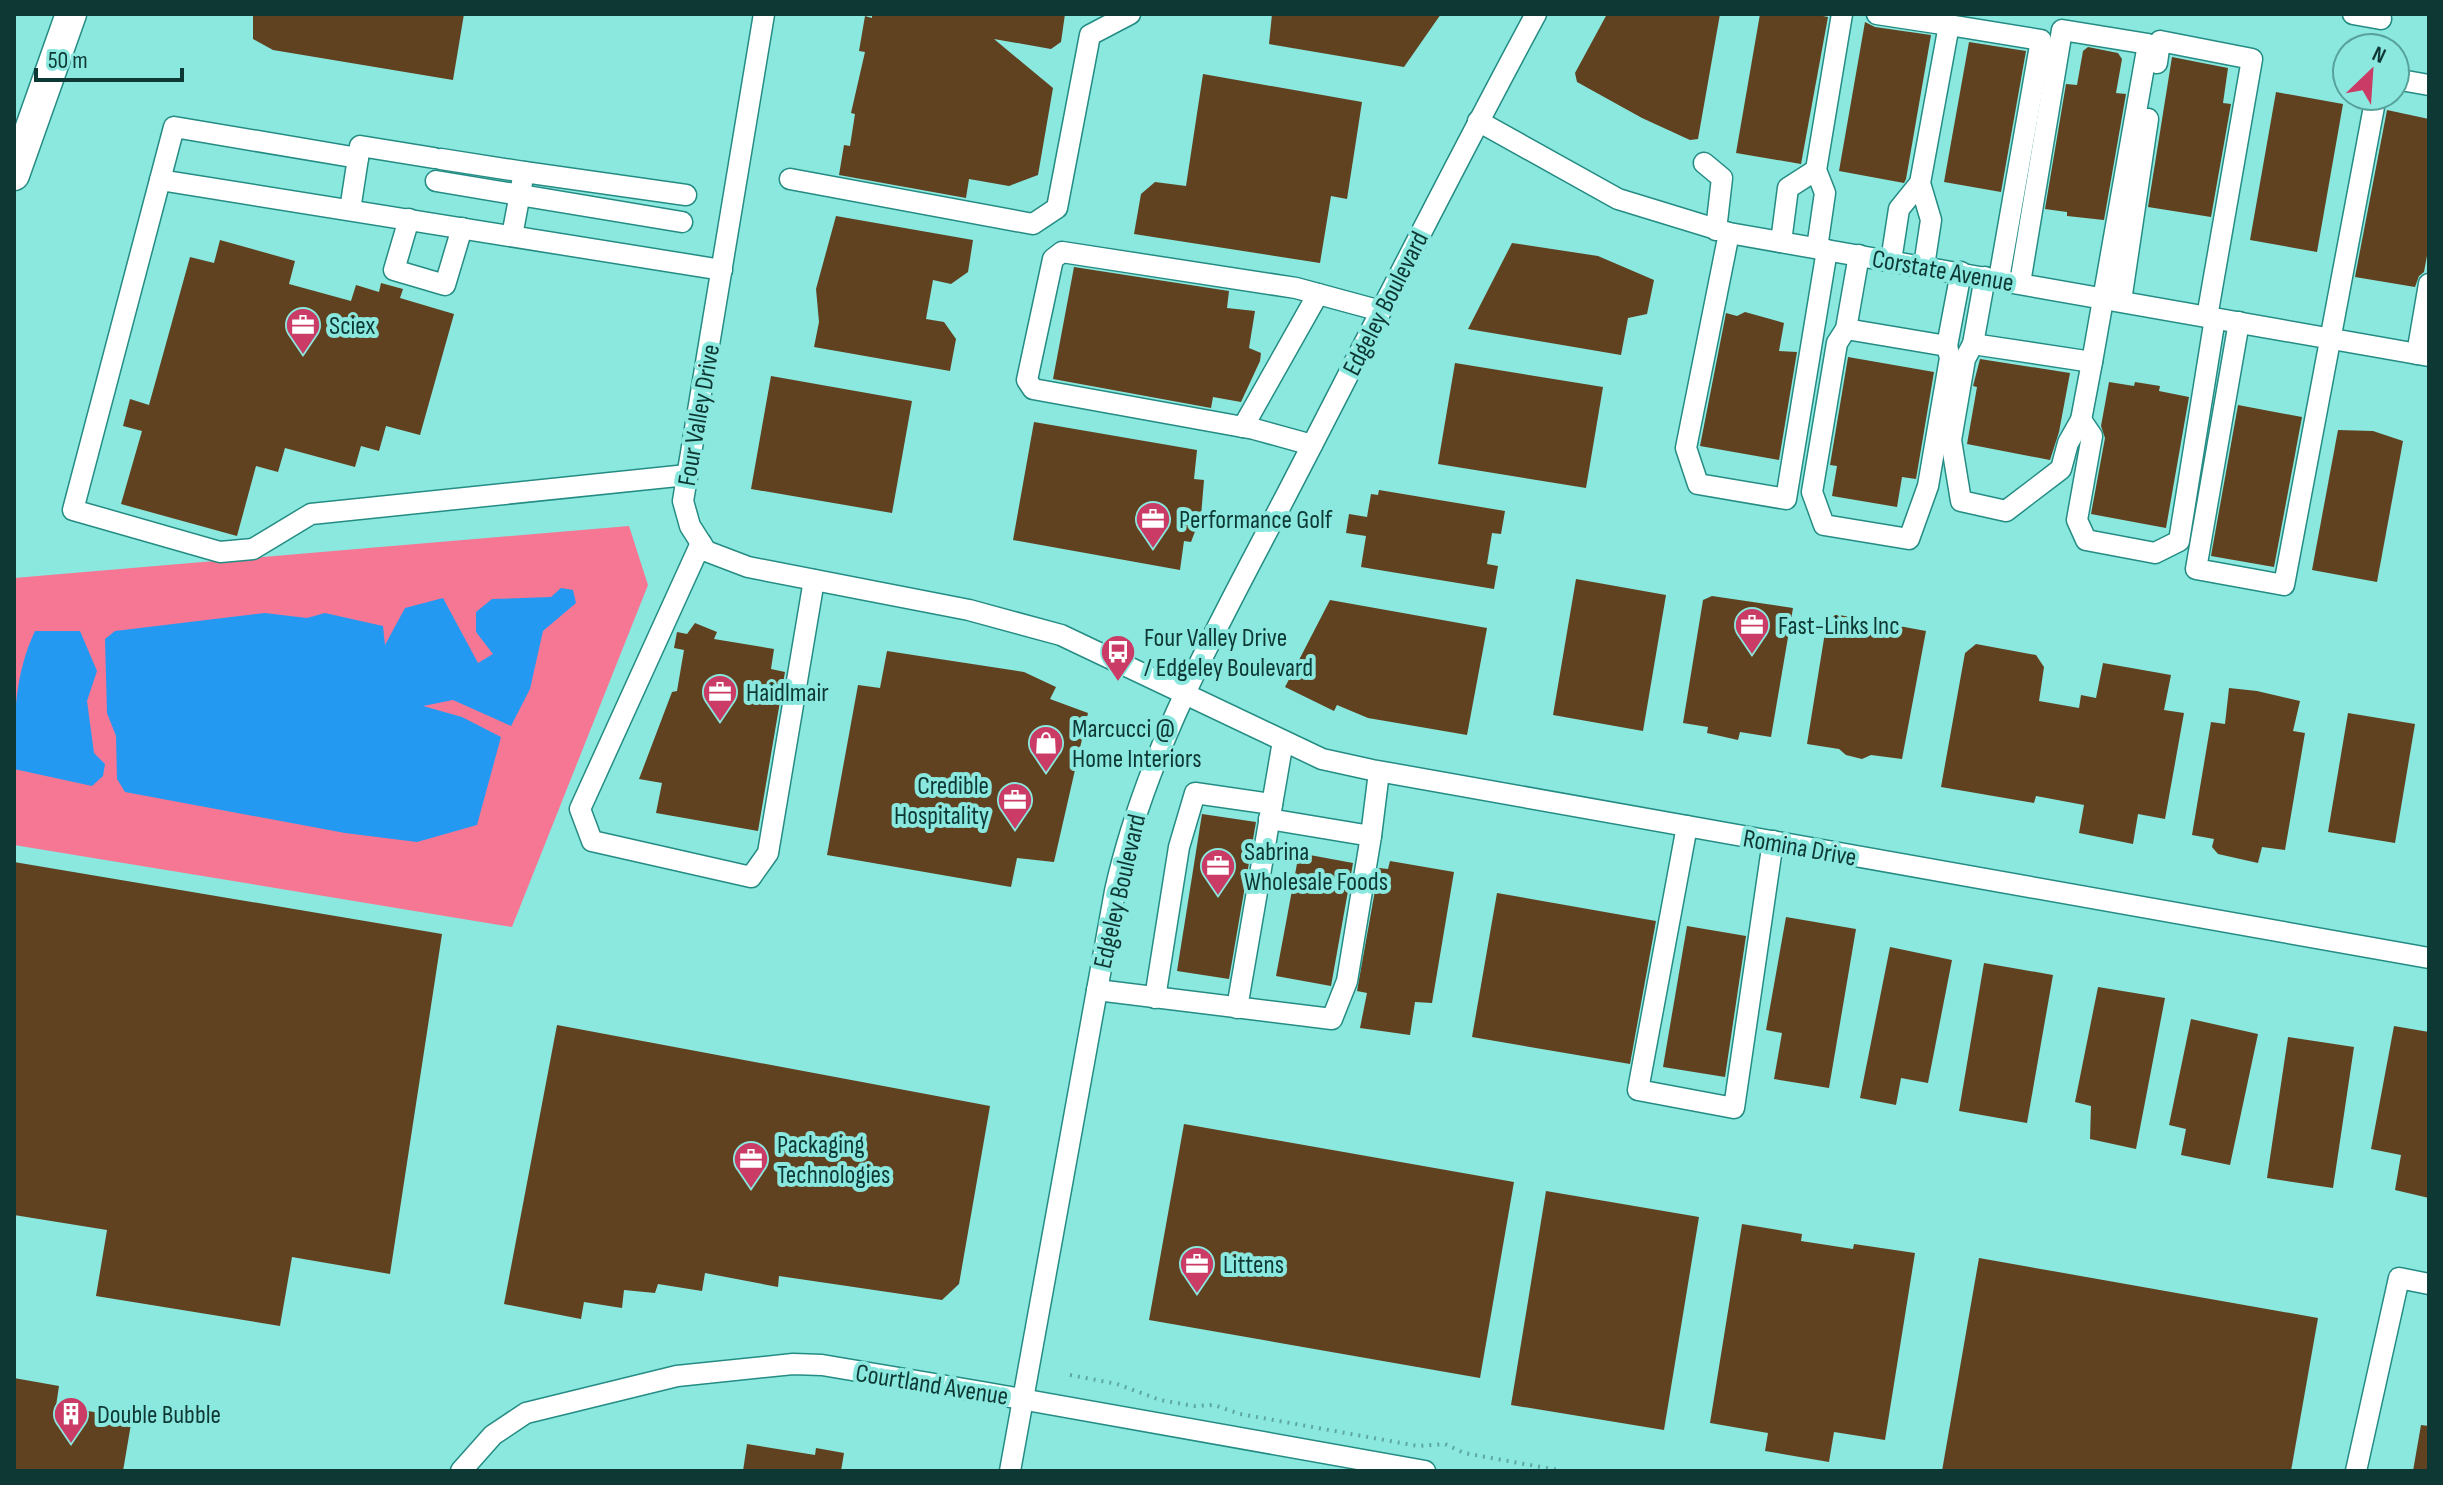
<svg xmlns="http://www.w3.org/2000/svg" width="2443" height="1485" font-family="'Sofia Sans Condensed',sans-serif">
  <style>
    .green { fill: #f67794 }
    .water { fill: #2499f1 }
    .building { fill: #614220 }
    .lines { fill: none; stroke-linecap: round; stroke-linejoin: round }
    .minor-casing { stroke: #258c84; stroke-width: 23 }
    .highway-casing { stroke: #258c84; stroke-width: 33 }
    .path { stroke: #5da8a1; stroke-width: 4; stroke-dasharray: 2 6; stroke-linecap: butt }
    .minor { stroke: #fff; stroke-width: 20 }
    .highway { stroke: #fff; stroke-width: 30 }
    .labels { text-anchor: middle; stroke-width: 8; stroke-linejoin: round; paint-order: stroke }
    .street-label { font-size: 26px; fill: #0e3834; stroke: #8ae8df }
    .poi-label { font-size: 26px; fill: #0e3834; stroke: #8ae8df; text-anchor: start }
  </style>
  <rect width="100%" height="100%" fill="#8ae8df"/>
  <polygon class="green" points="629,526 648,585 512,927 14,845 14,578"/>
  <g class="water">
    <polygon points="561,588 573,590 576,603 543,631 530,689 511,726 453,700 423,706 462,717 501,737 477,825 417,842 345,833 125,792 117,779 116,736 107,713 105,639 115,631 265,613 307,618 325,613 383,626 385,645 405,608 443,598 478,663 493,654 476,632 476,612 492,599 551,597"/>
    <path d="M35 631H80L97 671 87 701 94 753 105 764 103 776 92 786 14 769C14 721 14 675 35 631Z"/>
  </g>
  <g class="building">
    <polygon points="253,14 464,14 453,80 273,50 253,39"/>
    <polygon points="872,14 1065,14 1061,42 1051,49 994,39 1053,88 1038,175 1009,186 969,179 966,198 839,175 844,145 850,146 855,114 851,113 865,52 859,51 865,16 872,18"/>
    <polygon points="1272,14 1441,14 1404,67 1269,44"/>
    <polygon points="1607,14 1720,14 1698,139 1690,140 1642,118 1577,82 1575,73"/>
    <polygon points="1760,14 1813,14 1828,17 1801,164 1736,153"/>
    <polygon points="1865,22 1875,27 1931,35 1906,179 1904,183 1839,171"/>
    <polygon points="1969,42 2026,51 2001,192 1944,182"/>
    <polygon points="2088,47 2118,53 2122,59 2116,93 2126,94 2104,220 2067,216 2067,212 2045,209 2066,84 2077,85 2083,51"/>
    <polygon points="2172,57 2228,68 2223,103 2231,104 2211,217 2148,207"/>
    <polygon points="1203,74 1362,102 1347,199 1331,196 1320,263 1134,234 1141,194 1155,182 1186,186"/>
    <polygon points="2276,92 2343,104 2317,252 2250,240"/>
    <polygon points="2387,110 2429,119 2429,245 2424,272 2419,276 2415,287 2355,277"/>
    <polygon points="836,216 973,240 968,272 951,284 933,280 926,319 944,322 956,339 950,371 814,347 819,322 816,289"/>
    <polygon points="220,240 295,261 289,284 351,301 356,285 379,292 381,283 403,289 400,298 454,314 420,435 386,426 379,451 361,446 355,467 285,448 278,472 256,466 237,536 121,504 142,431 123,426 130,399 149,405 190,257 214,263"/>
    <polygon points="1512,243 1598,256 1654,280 1647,314 1628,318 1621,355 1468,329"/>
    <polygon points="1074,267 1229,291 1227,308 1255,311 1249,348 1261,353 1260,361 1241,402 1213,397 1211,408 1053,379"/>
    <polygon points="1745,312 1784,323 1779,351 1797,352 1779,460 1700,446 1726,313 1737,316"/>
    <polygon points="1848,357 1934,372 1916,479 1902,477 1897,507 1832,496 1837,466 1830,465"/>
    <polygon points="1980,359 2070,373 2059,432 2050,460 1967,444 1977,387 1973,386"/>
    <polygon points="1455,363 1603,387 1586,488 1438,464"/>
    <polygon points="771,376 912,401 892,513 751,489"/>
    <polygon points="2109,382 2134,386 2135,382 2160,386 2159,391 2189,397 2166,528 2091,514 2105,438 2101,426"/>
    <polygon points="2238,405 2302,417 2274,567 2211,556"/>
    <polygon points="1034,422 1197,450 1194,479 1204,480 1201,516 1191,542 1184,541 1180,570 1013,540"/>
    <polygon points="2338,430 2373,431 2403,441 2377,582 2312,570"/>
    <polygon points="1379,490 1505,511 1501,534 1492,533 1487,564 1498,566 1494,589 1361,567 1366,536 1346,533 1349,514 1367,517 1371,494 1378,495"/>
    <polygon points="1576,579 1666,595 1643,731 1553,715"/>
    <polygon points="1712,596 1793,608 1771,737 1740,732 1738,740 1707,733 1708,727 1683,723 1703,600"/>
    <polygon points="1330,600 1487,628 1467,735 1368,718 1337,705 1334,711 1285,687"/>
    <polygon points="1834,614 1926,631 1902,759 1871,755 1862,759 1846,755 1839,749 1807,744 1827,620"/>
    <polygon points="695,623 717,632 714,639 774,649 771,669 785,672 758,831 656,813 662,783 639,779 672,692 677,691 684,650 674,648 677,632 687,634"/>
    <polygon points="1976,644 2036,655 2044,667 2039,701 2079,708 2081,695 2096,698 2103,663 2171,675 2164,710 2184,713 2165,819 2138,814 2133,844 2079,833 2084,805 2036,796 2034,803 1941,787 1965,653"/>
    <polygon points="887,651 1024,672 1056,687 1050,699 1088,713 1054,862 1017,858 1011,887 827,855 858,685 880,688"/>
    <polygon points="2229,688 2257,691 2300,701 2293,731 2305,733 2285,850 2262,847 2258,863 2218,854 2212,847 2214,839 2192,835 2211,722 2225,724"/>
    <polygon points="2348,713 2415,724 2395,843 2328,832"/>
    <polygon points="1202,814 1256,822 1229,979 1177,971"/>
    <polygon points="1299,853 1353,863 1331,986 1276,976"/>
    <polygon points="1390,861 1454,872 1432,1003 1415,1002 1410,1035 1360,1028 1367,993 1357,991 1379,868 1388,869"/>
    <polygon points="14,862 442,934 390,1274 292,1257 280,1326 96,1296 107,1230 14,1215"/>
    <polygon points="1497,893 1656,921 1630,1064 1472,1037"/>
    <polygon points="1786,917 1856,929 1829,1088 1774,1079 1782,1033 1766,1030"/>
    <polygon points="1687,926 1746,936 1725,1077 1663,1067"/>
    <polygon points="1890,947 1952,960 1928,1083 1901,1078 1896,1105 1860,1098"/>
    <polygon points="1984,963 2053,975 2027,1123 1959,1111"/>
    <polygon points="2098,987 2165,998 2136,1149 2090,1139 2091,1106 2075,1102"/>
    <polygon points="2191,1019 2258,1034 2230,1165 2181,1155 2186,1129 2169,1125"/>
    <polygon points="557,1025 990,1106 959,1284 942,1300 779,1276 778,1287 705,1273 702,1291 658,1284 655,1293 624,1290 622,1308 584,1302 581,1319 504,1304"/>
    <polygon points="2394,1026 2429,1032 2429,1198 2395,1190 2401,1155 2371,1149"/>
    <polygon points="2288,1037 2354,1047 2333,1188 2267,1178"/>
    <polygon points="1184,1124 1514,1182 1480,1378 1149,1320"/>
    <polygon points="1546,1191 1699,1217 1664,1430 1511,1405"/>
    <polygon points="1742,1224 1802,1234 1801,1241 1853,1249 1854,1244 1915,1253 1885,1440 1834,1432 1829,1462 1765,1451 1768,1433 1710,1423"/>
    <polygon points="1979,1258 2318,1318 2291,1471 1942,1471"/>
    <polygon points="14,1378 59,1386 56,1406 132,1418 123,1471 14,1471"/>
    <polygon points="2421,1425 2429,1426 2429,1471 2413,1471"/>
    <polygon points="747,1444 815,1455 816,1448 844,1453 841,1471 743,1471"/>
  </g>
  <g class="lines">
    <defs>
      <g id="minor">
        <polyline points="764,14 683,501 690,526 706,551 748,567 969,610 1061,635 1322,759 1372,770 2429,958"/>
        <polyline points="1877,14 1949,25"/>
        <polyline points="2353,14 2381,19"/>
        <polyline points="2157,63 2160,41 2252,59 2207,317"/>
        <polyline points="2395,79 2429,85"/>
        <polyline points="1478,121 1618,199 1729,233 2429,356"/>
        <polyline points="358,158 360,146 434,158"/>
        <polyline points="441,159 524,172 512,236"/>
        <polyline points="1704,163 1722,178 1716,230"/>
        <polyline points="524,172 686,195"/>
        <polyline points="790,179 1033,224 1057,208 1090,35 1130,14"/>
        <polyline points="160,180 174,127 358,158 350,210"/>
        <polyline points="436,181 682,222"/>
        <polyline points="409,219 394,270 445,285 462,228"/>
        <polyline points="1729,233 1686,448 1698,484 1786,499 1827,250"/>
        <polyline points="1781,242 1788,188 1816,170"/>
        <polyline points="1817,248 1825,193 1816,170 1842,14"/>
        <polyline points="1859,255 1846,329 1947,346 1961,272"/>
        <polyline points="1891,261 1899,209 1920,183"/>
        <polyline points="1924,266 1931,220 1920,183 1949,25 2041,40 1999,279"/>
        <polyline points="1985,277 1973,344 2092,362 2148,44 2062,30 2020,283"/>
        <polyline points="2121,301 2148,119"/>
        <polyline points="2239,322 2196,569 2284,585 2376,96"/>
        <polyline points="1846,329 1837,343 1812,492 1824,525 1909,539 1928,486 1950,358 1947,346"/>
        <polyline points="1973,344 1965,359 1951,440 1961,501 2006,511 2061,469 2068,443 2081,420 2092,362"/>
        <polyline points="2417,354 2429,284"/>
        <polyline points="2081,420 2092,436 2077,520 2086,540 2155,553 2179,541 2215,318"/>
        <polyline points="1243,427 1318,294"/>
        <polyline points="1312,445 1254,429 1033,389 1027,380 1053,259 1062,252 1296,288 1381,311"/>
        <polyline points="687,475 311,514 253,549 220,552 73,510 160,180 722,270"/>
        <polyline points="701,543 580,809 592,841 751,877 768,853 814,580"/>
        <polyline points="1269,819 1371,836 1379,772"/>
        <polyline points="1687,826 1638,1090 1734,1108 1773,841"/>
        <polyline points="1097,990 1332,1019 1347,981 1371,836"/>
        <polyline points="1155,998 1179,847 1195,793 1272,804"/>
        <polyline points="1237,1008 1283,741"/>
        <polyline points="461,1471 493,1435 526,1413 677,1376 793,1364 822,1365 982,1392 1425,1471"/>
        <path d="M1010 1471 1115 891C1147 746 1225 614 1293 482 1374 326 1452 169 1536 14"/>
        <polyline points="2356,1471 2399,1278 2429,1284"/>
      </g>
      <polyline id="highway" points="14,175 71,14"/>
    </defs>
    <use href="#minor" class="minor-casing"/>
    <use href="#highway" class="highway-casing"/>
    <polyline class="path" points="1070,1375 1117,1384 1160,1400 1194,1406 1214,1405 1240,1414 1418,1446 1445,1444 1464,1453 1563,1471"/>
    <use href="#minor" class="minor"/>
    <use href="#highway" class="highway"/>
  </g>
  <defs>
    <symbol id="office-pin" viewBox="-11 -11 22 30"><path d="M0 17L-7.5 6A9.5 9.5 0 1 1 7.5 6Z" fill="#ca3b65" stroke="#8ae8df"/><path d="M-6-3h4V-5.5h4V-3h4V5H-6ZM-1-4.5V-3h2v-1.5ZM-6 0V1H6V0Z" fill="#fff"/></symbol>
    <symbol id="bus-pin" viewBox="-11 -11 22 30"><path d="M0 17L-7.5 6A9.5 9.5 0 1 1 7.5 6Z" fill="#ca3b65" stroke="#8ae8df"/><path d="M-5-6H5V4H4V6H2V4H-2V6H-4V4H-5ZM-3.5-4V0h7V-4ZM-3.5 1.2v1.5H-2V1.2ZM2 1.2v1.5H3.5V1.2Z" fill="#fff"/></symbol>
    <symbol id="shop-pin" viewBox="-11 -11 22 30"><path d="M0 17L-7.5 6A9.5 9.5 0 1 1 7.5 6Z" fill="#ca3b65" stroke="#8ae8df"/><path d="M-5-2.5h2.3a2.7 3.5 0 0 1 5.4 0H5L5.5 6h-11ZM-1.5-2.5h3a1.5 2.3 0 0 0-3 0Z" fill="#fff"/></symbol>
    <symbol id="building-pin" viewBox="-11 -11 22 30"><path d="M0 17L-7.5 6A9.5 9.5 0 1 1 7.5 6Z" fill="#ca3b65" stroke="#8ae8df"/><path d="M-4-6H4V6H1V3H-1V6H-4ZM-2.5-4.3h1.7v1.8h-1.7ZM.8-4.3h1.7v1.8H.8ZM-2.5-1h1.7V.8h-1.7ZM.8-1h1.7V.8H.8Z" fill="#fff"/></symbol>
  </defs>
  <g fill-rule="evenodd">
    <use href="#office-pin" x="283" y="305" width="40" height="54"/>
    <use href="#office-pin" x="1133" y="499" width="40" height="54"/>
    <use href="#office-pin" x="1732" y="605" width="40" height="54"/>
    <use href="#bus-pin" x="1098" y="632" width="40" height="54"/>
    <use href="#office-pin" x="700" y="672" width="40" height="54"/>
    <use href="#shop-pin" x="1026" y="723" width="40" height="54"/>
    <use href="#office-pin" x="995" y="780" width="40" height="54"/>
    <use href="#office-pin" x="1198" y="846" width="40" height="54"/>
    <use href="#office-pin" x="731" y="1139" width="40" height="54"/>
    <use href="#office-pin" x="1177" y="1244" width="40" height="54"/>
    <use href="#building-pin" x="51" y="1394" width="40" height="54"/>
  </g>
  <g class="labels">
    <g class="street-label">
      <text transform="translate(1943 270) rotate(10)" y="9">Corstate Avenue</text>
      <text transform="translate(1385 303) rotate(-63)" y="9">Edgeley Boulevard</text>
      <text transform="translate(698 415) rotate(-80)" y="9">Four Valley Drive</text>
      <text transform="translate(1800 847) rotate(10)" y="9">Romina Drive</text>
      <text transform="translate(1119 891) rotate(-77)" y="9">Edgeley Boulevard</text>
      <text transform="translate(932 1384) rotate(9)" y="9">Courtland Avenue</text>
    </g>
    <g class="poi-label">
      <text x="329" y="334">Sciex</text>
      <text x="1179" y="528">Performance Golf</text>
      <text x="1778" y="634">Fast-Links Inc</text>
      <text x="1144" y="646">Four Valley Drive<tspan x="1144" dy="30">/ Edgeley Boulevard</tspan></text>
      <text x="746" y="701">Haidlmair</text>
      <text x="1072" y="737">Marcucci @<tspan x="1072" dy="30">Home Interiors</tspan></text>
      <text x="989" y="794" text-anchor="end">Credible<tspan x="989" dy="30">Hospitality</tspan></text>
      <text x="1244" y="860">Sabrina<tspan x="1244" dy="30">Wholesale Foods</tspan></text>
      <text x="777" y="1153">Packaging<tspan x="777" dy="30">Technologies</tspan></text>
      <text x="1223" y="1273">Littens</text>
      <text x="97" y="1423">Double Bubble</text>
    </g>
  </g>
  <rect width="2443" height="1485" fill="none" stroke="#0e3834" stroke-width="32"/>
  <g transform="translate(2371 72) rotate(25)"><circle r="38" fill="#8ae8df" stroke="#58a29b" stroke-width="2"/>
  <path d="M0-6L14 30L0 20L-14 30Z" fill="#ca3b65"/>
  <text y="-12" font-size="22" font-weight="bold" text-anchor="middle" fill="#0e3834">N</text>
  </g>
  <path d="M36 68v12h146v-12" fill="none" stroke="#0e3834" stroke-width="4"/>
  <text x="48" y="68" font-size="24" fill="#0e3834" stroke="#8ae8df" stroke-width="6" paint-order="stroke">50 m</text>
</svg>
